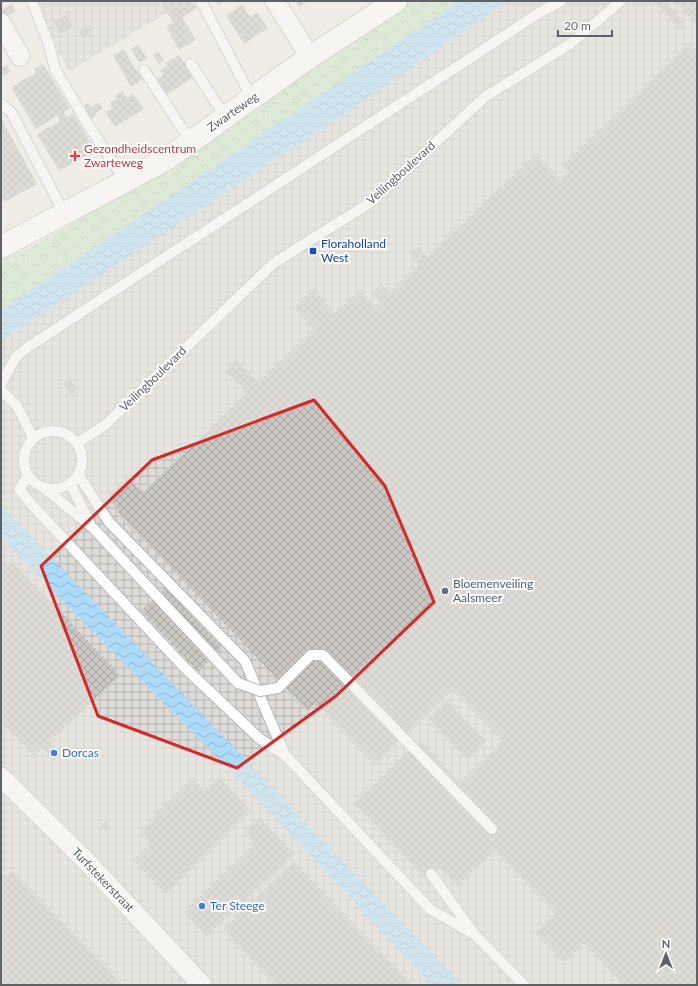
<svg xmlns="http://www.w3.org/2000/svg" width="698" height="986" font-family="Lato,sans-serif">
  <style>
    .industrial { fill: url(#industrial-grid) }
    .forest { fill: url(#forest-crowns) }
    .water { fill: url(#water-waves) }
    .building { fill: url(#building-cross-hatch) }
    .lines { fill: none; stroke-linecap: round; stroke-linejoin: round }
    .service-casing { stroke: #b3b6ba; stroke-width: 12 }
    .minor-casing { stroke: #b3b6ba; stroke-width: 21 }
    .tertiary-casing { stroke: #b3b6ba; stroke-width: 24 }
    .service { stroke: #fff; stroke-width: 10 }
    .minor { stroke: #fff; stroke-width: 19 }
    .tertiary { stroke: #fff; stroke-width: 22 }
    .service-bridge-casing { stroke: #b3b6ba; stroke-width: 12; stroke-linecap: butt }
    .service-bridge { stroke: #fff; stroke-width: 10 }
    .marked { fill: none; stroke: #d62828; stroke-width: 3; stroke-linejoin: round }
    .health-dot { fill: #e0444e; stroke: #fff; stroke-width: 1.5 }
    .transit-dot { fill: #1a4fb4; stroke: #fff; stroke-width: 1.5 }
    .service-dot { fill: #5c6f8a; stroke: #fff; stroke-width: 1.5 }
    .shop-dot { fill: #3f7fe0; stroke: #fff; stroke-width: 1.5 }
    .labels { text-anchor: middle; stroke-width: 4; stroke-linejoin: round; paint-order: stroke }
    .street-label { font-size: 12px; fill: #5e6165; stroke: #fff }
    .health-label { font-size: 12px; fill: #be3a42; stroke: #fff; text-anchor: start }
    .transit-label { font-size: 12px; fill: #164399; stroke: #fff; text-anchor: start }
    .service-label { font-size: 12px; fill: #4e5e75; stroke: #fff; text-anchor: start }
    .shop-label { font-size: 12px; fill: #366cbe; stroke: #fff; text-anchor: start }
  </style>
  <defs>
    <pattern id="industrial-grid" width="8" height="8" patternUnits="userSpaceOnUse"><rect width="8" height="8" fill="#dedcd8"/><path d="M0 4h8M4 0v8" fill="none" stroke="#b7b6b3"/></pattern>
    <pattern id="forest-crowns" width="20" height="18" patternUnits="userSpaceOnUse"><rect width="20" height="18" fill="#c5e5c5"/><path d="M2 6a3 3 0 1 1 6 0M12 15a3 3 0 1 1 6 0" fill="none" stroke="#a3bda4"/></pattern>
    <pattern id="water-waves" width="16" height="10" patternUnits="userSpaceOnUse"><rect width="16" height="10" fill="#acdaf9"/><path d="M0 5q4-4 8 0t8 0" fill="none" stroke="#8fb4cd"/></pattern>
    <pattern id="building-cross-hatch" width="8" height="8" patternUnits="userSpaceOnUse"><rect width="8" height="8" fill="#cbc8c3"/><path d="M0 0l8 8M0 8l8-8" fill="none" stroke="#a8a6a2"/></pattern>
  </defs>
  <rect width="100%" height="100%" fill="#efede6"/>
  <g class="industrial">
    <polygon points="28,1 187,1 69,71"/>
    <polygon points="435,1 697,1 697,985 1,985 1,272"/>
  </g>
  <g class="forest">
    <polygon points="411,1 459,1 67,266 4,307 3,290 1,287 1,259 30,248 81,218"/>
    <polygon points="1,496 13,516 14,518 1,506"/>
  </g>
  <g class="water">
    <polygon points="459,1 508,1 345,114 1,341 1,309 67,266"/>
    <polygon points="1,506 14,518 462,985 432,985 229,769 1,538"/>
  </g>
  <g class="building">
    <polygon points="160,1 192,1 197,8 182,17 196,40 179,50 166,26 173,22"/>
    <polygon points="216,1 224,1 218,5"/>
    <polygon points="295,1 309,1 299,7"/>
    <polygon points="653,1 665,1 686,24 680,29"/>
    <polygon points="674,1 697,1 697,25"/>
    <polygon points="12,4 16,11 2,19 1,10"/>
    <polygon points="242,5 250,17 257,12 268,28 244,44 226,15"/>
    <polygon points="66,15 73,26 61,34 53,22"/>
    <polygon points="89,26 92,32 82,37 79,32"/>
    <polygon points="690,43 697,50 697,985 618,985 620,982 619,980 586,945 583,944 564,963 535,933 555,914 554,912 495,850 457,886 439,867 426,879 354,803 420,740 459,782 503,742 453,690 374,765 315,703 308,711 118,512 119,510 111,502 109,495 127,476 143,493 247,393 225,370 236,359 258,382 314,329 294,308 313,289 335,313 360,290 375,306 380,301 372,293 381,284 389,292 419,265 410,255 418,247 427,257 536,154 561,180 569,172 563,165"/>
    <polygon points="138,45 147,58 140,63 131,49"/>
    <polygon points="123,49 143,80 131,87 113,55"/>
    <polygon points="158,51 164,60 159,64 153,55"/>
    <polygon points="179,55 194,77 166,95 156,80 163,75 160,71 167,66 166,63"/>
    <polygon points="43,64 70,108 64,112 67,117 73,113 95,150 59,171 37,134 60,121 57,116 36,129 11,87 36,73 34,69"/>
    <polygon points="7,65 10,72 1,77 1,68"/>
    <polygon points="122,91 127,98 133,94 144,109 115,127 105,112 113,108 110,103 117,99 115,96"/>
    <polygon points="99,102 103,108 95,113 96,115 91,119 83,107 88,103 91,108"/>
    <polygon points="1,118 37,184 4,202 1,196"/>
    <polygon points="70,379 77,390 71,395 63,384"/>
    <polygon points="5,561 8,564 12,561 120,675 50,741 61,754 54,760 43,748 34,756 1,722 1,565"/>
    <polygon points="165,588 222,647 199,672 141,611"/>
    <polygon points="448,701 486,742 467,760 429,719"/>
    <polygon points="219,777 251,811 166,894 133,860 150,844 140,833 156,817 154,815 192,778 205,791"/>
    <polygon points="259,818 294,854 207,936 184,912 254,844 244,833"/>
    <polygon points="106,821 110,826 105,831 101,826"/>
    <polygon points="294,862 399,971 413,985 275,985 223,929"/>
    <polygon points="13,871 123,985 1,985 1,873 5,877"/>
  </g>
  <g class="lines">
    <defs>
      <g id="service">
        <polyline points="32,1 49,45 55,69 89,126 125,181"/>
        <polyline points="201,1 246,87 254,97"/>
        <polyline points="191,64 218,106 227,116"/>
        <polyline points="144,70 183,130 192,140"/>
        <polyline points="1,104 11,112 60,205"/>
        <polyline points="1,384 16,357 28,347 539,13 561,1"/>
        <polyline points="1,390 17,406 33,438"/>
        <circle cx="53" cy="460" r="29"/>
        <polyline points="77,443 104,426 274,263 371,202 485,97 570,44 621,1"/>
        <polyline points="78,474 109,522 245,661 285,755"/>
        <polyline points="28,475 19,489 33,506 184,667 260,739 285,755 430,909 475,935"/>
        <polyline points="70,483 90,523"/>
        <polyline points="44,488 93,528 238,683"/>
        <polyline points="278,688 311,655 323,655 492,829"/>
        <polyline points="431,874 475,935 524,985"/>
      </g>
      <g id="minor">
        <polyline points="275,1 310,57"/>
        <polyline points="1,23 20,56"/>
        <polyline points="1,777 89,864 202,985"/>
      </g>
      <polyline id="tertiary" points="1,247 165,160 310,57 396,1"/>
    </defs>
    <use href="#service" class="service-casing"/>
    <use href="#minor" class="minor-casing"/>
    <use href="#tertiary" class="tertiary-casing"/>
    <use href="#service" class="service"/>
    <use href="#minor" class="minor"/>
    <use href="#tertiary" class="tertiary"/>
    <defs>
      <polyline id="service-bridge" points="238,683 260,691 278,688"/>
    </defs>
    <use href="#service-bridge" class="service-bridge-casing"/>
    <use href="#service-bridge" class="service-bridge"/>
  </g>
  <path d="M0 0H698V986H0ZM314 400 385 486 434 602 336 696 237 768 98 716 41 566 152 460Z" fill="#efede6" fill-opacity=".55" fill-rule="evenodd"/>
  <path class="marked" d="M314 400 385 486 434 602 336 696 237 768 98 716 41 566 152 460Z"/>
  <path class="health-dot" d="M73 150h4v4h4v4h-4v4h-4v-4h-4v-4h4z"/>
  <rect class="transit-dot" x="309" y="247" width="8" height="8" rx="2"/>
  <circle class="service-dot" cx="445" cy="591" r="4"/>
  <g class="shop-dot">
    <circle cx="54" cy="753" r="4"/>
    <circle cx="202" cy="906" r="4"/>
  </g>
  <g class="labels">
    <g class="street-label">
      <text transform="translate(233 112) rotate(-35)" y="4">Zwarteweg</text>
      <text transform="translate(401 173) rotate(-42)" y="4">Veilingboulevard</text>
      <text transform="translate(153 379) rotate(-44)" y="4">Veilingboulevard</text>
      <text transform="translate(103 880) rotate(46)" y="4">Turfstekerstraat</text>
    </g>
    <g class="health-label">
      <text x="84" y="153">Gezondheidscentrum<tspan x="84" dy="14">Zwarteweg</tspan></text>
    </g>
    <g class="transit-label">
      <text x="321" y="248">Floraholland<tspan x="321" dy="14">West</tspan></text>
    </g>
    <g class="service-label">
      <text x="453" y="588">Bloemenveiling<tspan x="453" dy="14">Aalsmeer</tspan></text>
    </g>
    <g class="shop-label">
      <text x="62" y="757">Dorcas</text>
      <text x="210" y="910">Ter Steege</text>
    </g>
  </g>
  <rect width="698" height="986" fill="none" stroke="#5e6165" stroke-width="4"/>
  <g transform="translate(666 954)" stroke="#ffffff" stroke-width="3" paint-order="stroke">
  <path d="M0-3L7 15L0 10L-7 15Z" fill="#5e6165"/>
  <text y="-6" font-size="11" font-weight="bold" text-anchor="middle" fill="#5e6165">N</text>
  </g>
  <path d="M558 30v6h54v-6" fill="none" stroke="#5e6165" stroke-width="2"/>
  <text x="564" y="30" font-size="12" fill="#5e6165" stroke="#ffffff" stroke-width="3" paint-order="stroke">20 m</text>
</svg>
